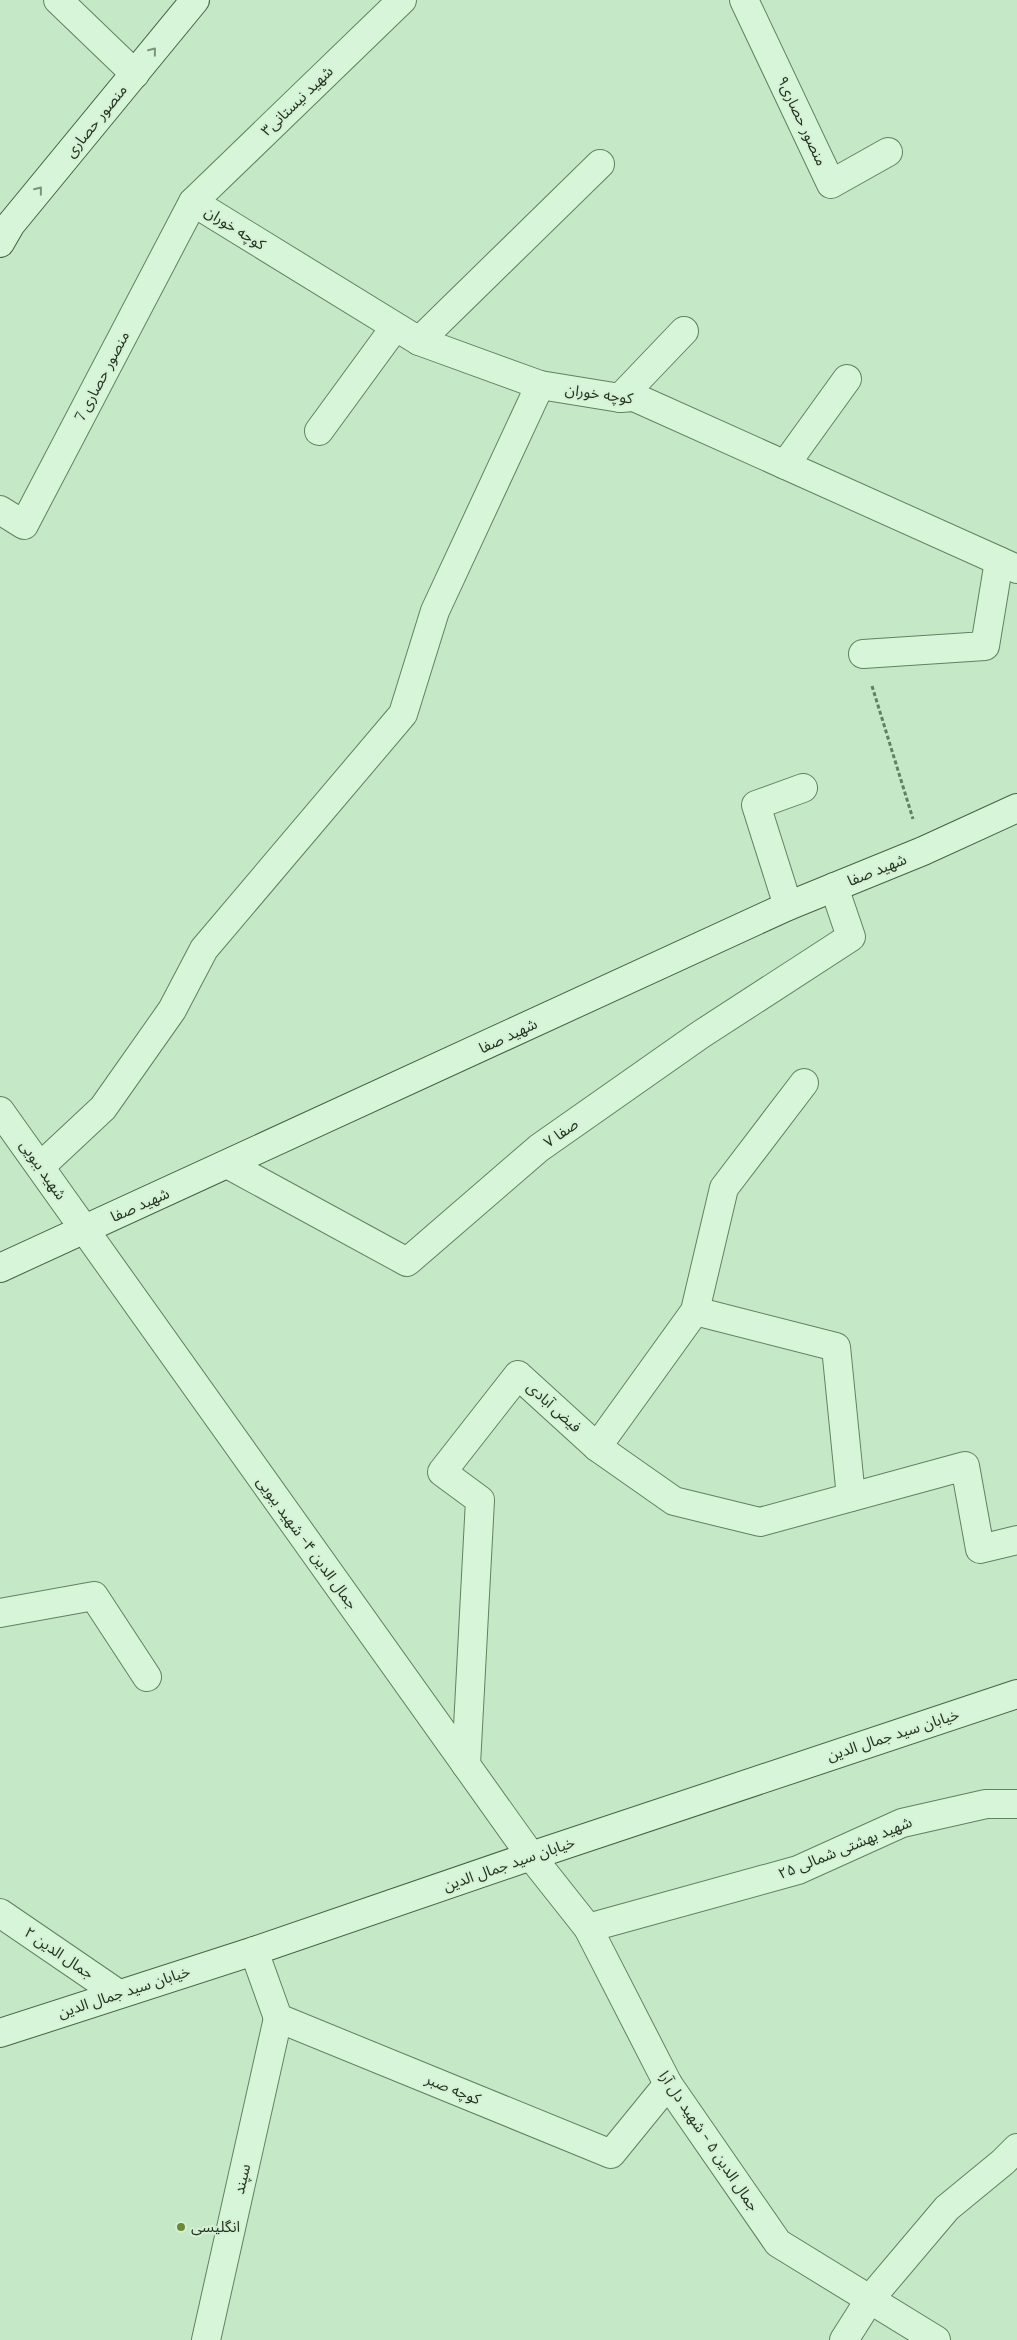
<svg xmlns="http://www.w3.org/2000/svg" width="1017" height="2340" font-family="Lora,'Noto Sans Arabic',serif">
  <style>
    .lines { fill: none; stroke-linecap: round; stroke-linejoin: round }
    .street-casing { stroke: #61825d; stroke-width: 30 }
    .secondary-casing { stroke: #456340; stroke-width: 30 }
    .path { stroke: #61825d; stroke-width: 3; stroke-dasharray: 4 2.5; stroke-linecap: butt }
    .street { stroke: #d7f5d9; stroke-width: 28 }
    .secondary { stroke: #d7f5d9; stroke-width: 28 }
    .oneway { stroke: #7d947c }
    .poi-dot { fill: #6c8a34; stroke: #d4f1d6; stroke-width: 2 }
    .labels { text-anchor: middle; stroke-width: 4; stroke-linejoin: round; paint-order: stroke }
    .street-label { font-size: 15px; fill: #23331f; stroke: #d4f1d6 }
    .poi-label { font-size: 15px; fill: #23331f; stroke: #d4f1d6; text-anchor: start }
  </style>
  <rect width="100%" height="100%" fill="#c5e9c7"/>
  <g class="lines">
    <defs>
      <g id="street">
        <polyline points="58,0 135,74"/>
        <polyline points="744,0 831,184 888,152"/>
        <polyline points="193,202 419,341 540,385 620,398 634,397 1017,569"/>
        <polyline points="419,341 600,164"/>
        <polyline points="620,398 684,331"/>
        <polyline points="319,431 395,327"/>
        <polyline points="785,465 847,379"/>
        <polyline points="0,510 24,525 193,202 402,0"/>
        <polyline points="863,654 985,646 999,561"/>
        <polyline points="788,906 756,805 803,788"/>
        <polyline points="0,1111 531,1856 588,1928 668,2084 778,2243 936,2340"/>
        <polyline points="229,1165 407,1262 539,1148 700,1035 851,937 834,887"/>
        <polyline points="41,1166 103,1108 172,1010 204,949 403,714 435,611 540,385"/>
        <polyline points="695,1311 836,1347 851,1497"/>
        <polyline points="597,1447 695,1311 724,1188 804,1083"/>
        <polyline points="0,1613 94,1596 147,1677"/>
        <polyline points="466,1765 480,1500 442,1472 518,1375 597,1447 674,1501 760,1522 965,1466 980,1549 1017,1540"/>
        <polyline points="0,1913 117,1993"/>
        <polyline points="588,1928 798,1870 902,1823 986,1804 1017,1804"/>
        <polyline points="254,1951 278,2018 611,2154 668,2084"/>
        <polyline points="206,2340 278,2018"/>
        <polyline points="844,2340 870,2299 947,2208 1003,2162 1017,2148"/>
      </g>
      <g id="secondary">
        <polyline points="0,243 11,224 195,0"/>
        <polyline points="0,1268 788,906 923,851 1017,808"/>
        <polyline points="0,2033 254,1951 531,1856 1017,1694"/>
      </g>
    </defs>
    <use href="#street" class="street-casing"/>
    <use href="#secondary" class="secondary-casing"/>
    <polyline class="path" points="872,686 913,819"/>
    <use href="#street" class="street"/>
    <use href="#secondary" class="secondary"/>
  </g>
  <defs><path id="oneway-chevron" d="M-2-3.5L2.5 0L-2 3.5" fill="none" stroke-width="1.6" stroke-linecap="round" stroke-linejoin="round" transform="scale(1.25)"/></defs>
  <g class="oneway">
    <use href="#oneway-chevron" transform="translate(153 51) rotate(-51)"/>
    <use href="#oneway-chevron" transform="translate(39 190) rotate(-51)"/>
  </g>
  <circle class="poi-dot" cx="181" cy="2227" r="5"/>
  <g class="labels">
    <g class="street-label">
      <text transform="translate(297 101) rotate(-44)" y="5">شهید نیستانی۳</text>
      <text transform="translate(96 121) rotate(-51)" y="5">منصور حصاری</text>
      <text transform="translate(802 121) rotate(65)" y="5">منصور حصاری۹</text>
      <text transform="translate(235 228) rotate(32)" y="5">کوچه خوران</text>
      <text transform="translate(102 376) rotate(-62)" y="5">منصور حصاری 7</text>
      <text transform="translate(599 394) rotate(8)" y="5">کوچه خوران</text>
      <text transform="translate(877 870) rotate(-22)" y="5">شهید صفا</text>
      <text transform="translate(508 1036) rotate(-25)" y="5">شهید صفا</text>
      <text transform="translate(561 1133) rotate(-35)" y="5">صفا ۷</text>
      <text transform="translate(43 1170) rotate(55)" y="5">شهید ببویی</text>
      <text transform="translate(140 1205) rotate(-24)" y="5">شهید صفا</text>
      <text transform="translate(554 1407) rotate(42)" y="5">فیض آبادی</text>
      <text transform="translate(307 1543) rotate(54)" y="5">جمال الدین ۴- شهید ببویی</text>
      <text transform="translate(893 1735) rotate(-18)" y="5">خیابان سید جمال الدین</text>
      <text transform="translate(845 1848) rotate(-22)" y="5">۲۵ شهید بهشتی شمالی</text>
      <text transform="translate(509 1864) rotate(-19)" y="5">خیابان سید جمال الدین</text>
      <text transform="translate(59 1953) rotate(34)" y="5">جمال الدین ۲</text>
      <text transform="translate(124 1992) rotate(-18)" y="5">خیابان سید جمال الدین</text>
      <text transform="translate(453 2089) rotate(22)" y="5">کوچه صبر</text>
      <text transform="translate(709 2141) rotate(56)" y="5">جمال الدین ۵ - شهید دل آرا</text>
      <text transform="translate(242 2179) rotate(-77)" y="5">سپند</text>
    </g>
    <g class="poi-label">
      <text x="191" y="2232">انگلیسی</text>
    </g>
  </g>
</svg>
